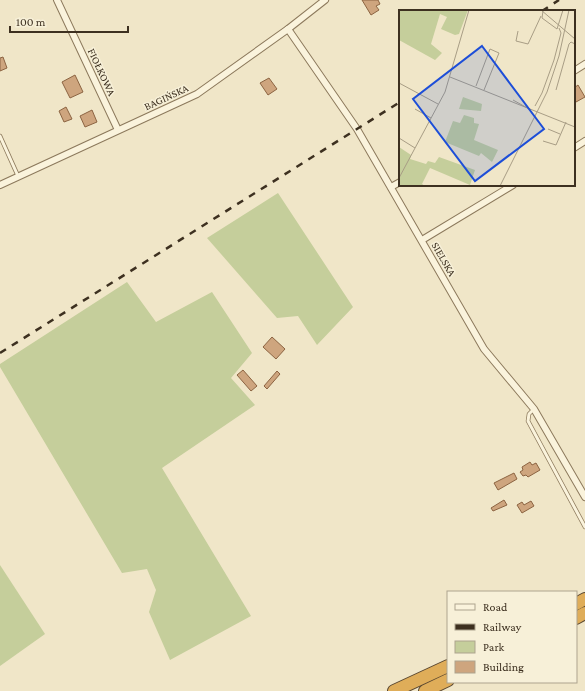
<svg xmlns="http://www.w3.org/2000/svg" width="585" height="691" font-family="'Crimson Pro',serif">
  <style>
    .green { fill: #c5ce9b }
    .building { fill: #cea57e; stroke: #8c6442 }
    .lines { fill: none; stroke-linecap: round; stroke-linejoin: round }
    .lane-casing { stroke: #8c795c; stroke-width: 4.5 }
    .street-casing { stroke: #8c795c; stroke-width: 8 }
    .highway-casing { stroke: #5a4730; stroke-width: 14 }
    .lane { stroke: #faf3dc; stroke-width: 3 }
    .street { stroke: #faf3dc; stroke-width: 6 }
    .highway { stroke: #dfad59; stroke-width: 12 }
    .rail { stroke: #3d3020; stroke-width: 2.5; stroke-dasharray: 7 7; stroke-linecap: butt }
    .labels { text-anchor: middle; stroke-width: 3; stroke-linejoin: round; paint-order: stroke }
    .street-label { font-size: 11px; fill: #3d3020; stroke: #f7f0d8 }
    .inset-road { fill: none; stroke: #a89d85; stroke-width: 1 }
    .view { fill: #1d4ed8; fill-opacity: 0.15; stroke: #1d4ed8; stroke-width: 2 }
    .inset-edge { fill: none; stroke: #3d3020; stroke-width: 2 }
  </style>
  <rect width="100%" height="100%" fill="#f0e6c8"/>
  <g class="green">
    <polygon points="278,193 353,307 317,345 298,316 277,318 207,238"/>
    <polygon points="127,282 156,322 212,292 252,353 231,378 255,405 162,468 251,616 170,660 149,612 156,590 147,569 122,573 0,367 0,364"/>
    <polygon points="0,565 45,634 0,666"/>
  </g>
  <g class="building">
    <polygon points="362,0 378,0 380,4 376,6 379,10 371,15"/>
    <polygon points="3,57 7,68 0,71 0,58"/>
    <polygon points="75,75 83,92 70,98 62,82"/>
    <polygon points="269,78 277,89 268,95 260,83"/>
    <polygon points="578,85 585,97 576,102 574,98 574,88"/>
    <polygon points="66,107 72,119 64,122 59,111"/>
    <polygon points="92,110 97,122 85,127 80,116"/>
    <polygon points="272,337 285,349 276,359 263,347"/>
    <polygon points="243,370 257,386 251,391 237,375"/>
    <polygon points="277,371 280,374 267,389 264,386"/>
    <polygon points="530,462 532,465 536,463 540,470 528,477 526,475 523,476 520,472 523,470 522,467"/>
    <polygon points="514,473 517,479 498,490 494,483"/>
    <polygon points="504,500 507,505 493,511 491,508"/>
    <polygon points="531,501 534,506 522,513 517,505 522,502 524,505"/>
  </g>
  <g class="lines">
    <defs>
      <g id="lane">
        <polyline points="0,136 18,176"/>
        <polyline points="534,409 529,414 528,421 585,527"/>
      </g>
      <g id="street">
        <polyline points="57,0 118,130"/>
        <polyline points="288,29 357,129 484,349 534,409 585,497"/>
        <polyline points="574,71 585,64"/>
        <polyline points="574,148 585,141"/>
        <polyline points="0,185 197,94 288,29 325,0"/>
        <polyline points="391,187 400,182"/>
        <polyline points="422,240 513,185"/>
      </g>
      <g id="highway">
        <polyline points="576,604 585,599"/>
        <polyline points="576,618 585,613"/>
        <polyline points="394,691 448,666"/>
        <polyline points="425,691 448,680"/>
      </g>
    </defs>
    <use href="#lane" class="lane-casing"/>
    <use href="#street" class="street-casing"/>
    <use href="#highway" class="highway-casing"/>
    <use href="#lane" class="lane"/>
    <use href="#street" class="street"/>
    <use href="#highway" class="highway"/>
    <g class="rail">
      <polyline points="542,11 559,0"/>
      <polyline points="0,353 400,102"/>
    </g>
  </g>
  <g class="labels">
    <g class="street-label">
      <text transform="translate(102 72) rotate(65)" y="4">FIOŁKOWA</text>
      <text transform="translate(166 97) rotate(-25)" y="4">BAGIŃSKA</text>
      <text transform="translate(444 259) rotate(60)" y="4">SIELSKA</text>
    </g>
  </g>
  <g transform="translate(399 10)">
    <rect width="176" height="176" fill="#f0e6c8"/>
    <path d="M0 0H69L60 24 56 25 42 19 48 7 41 4 32 34 43 43 36 50 0 30ZM64 87 83 94 82 101 60 99ZM65 105 75 108V113L80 114 75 130 99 140 93 152 82 143 80 146 46 132 54 111 61 113ZM0 137 12 145 11 149 27 154 29 151 36 153 40 147 76 160 71 175 31 158 23 174 26 176 0 175Z" fill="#c5ce9b"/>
    <path class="inset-road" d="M142 0 176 29M144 1 143 8 158 19 164 0M119 21 117 31 129 34 142 6M51 67 176 117M0 73 39 94M77 76 91 39 100 43 85 80M157 80 170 34 172 32 176 34M114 90 132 100M136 96 143 83 155 50 162 23 160 18M16 99 32 108M149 119 161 124M0 128 16 138M144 131 157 135 167 112M0 168 46 82 70 0M101 176 148 82 160 46 170 0"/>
    <path class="view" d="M83 36 145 119 76 171 14 89Z"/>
    <rect width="176" height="176" class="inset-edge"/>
  </g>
  <rect x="447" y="591" width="130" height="92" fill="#f7f0d8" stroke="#ada38e"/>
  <rect x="455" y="604" width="20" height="6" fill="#faf3dc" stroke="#ada38e"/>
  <text x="483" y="611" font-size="12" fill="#3d3020">Road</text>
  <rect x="455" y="624" width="20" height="6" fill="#3d3020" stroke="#ada38e"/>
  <text x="483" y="631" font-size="12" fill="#3d3020">Railway</text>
  <rect x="455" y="641" width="20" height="12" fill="#c5ce9b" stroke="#ada38e"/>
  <text x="483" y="651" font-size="12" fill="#3d3020">Park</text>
  <rect x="455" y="661" width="20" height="12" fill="#cea57e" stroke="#ada38e"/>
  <text x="483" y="671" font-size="12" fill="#3d3020">Building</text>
  <path d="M10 26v6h118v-6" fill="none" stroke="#3d3020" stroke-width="2"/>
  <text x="16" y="26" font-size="12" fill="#3d3020" stroke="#f7f0d8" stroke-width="3" paint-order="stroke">100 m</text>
</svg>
